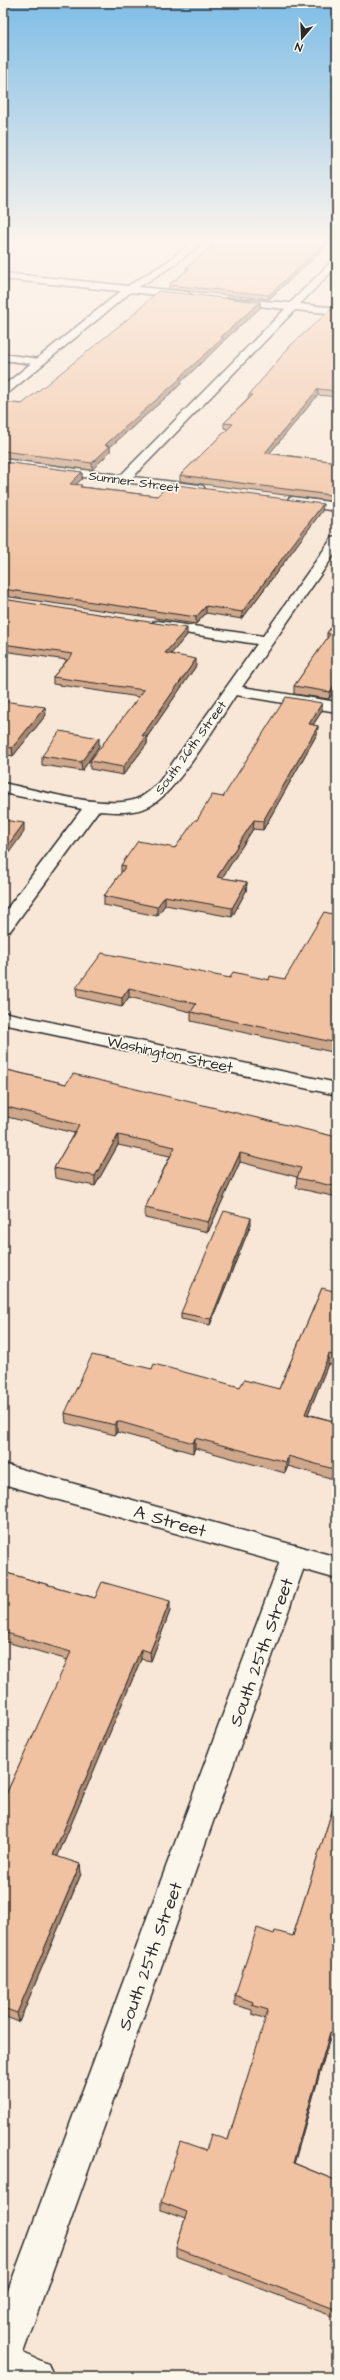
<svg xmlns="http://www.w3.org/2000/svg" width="340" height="2380" font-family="'Architects Daughter',sans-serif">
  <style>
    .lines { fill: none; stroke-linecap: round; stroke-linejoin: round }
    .street-casing { stroke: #2b2b2b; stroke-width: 3 }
    .secondary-casing { stroke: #2b2b2b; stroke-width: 3 }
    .street { fill: #fbf7ec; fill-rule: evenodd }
    .secondary { fill: #fbf7ec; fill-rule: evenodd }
    .wall { fill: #cfa78a; stroke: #2b2b2b }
    .shaded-wall { fill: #a98871; stroke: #2b2b2b }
    .building { fill: #f1c2a1; stroke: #2b2b2b }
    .labels { text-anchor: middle; stroke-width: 3.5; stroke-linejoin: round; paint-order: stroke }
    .far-street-label { font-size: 13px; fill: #2b2b2b; stroke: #fbf7ec }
    .street-label { font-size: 15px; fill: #2b2b2b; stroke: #fbf7ec }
    .near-street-label { font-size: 18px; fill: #2b2b2b; stroke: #fbf7ec }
  </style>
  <rect width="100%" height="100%" fill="#f8e7d6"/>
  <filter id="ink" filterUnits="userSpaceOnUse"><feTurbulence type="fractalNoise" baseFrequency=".025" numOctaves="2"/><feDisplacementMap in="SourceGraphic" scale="8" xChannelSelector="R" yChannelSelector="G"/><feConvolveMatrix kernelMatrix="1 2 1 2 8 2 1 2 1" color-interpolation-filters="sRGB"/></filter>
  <g filter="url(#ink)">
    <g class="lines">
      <defs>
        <g id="street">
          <polygon points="337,258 337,266 300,304 337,308 337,314 295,310 133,477 199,485 203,486 205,489 203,492 3,467 3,459 121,475 285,309 231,303 226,300 227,298 290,303 334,259"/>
          <polygon points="3,273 187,292 192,295 187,298 3,279"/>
          <polygon points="3,354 40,359 45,362 40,365 3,360"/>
          <polygon points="293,497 337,503 337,511 289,504 287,501 289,498"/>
          <path d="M337 537V551L242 687 337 702V712L236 695C217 723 177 792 150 806 134 814 115 812 98 811L10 931 3 933V914L82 809 3 793V783C37 790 102 809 134 800 144 797 152 789 159 782L257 644 158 629 151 625 153 622 158 621 263 636 332 538Z"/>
          <polygon points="3,1012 337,1083 337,1095 3,1024"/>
          <polygon points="295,1545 305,1548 308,1556 23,2353 48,2364 54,2377 3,2377 3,2304 282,1556 285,1548"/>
        </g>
        <g id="secondary">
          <polygon points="195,240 205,240 173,266 132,291 7,394 3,395 3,386 126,287 167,262"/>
          <polygon points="3,1464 337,1557 337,1579 3,1484"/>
        </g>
      </defs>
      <use href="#street" class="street-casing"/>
      <use href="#secondary" class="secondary-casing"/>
      <use href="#street" class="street"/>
      <use href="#secondary" class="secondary"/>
    </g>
    <g class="wall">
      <polygon points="212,240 332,240 332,241 269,299 169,289 169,285 186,271 186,268 213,246 211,245 211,242"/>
      <polygon points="260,302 260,308 222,342 222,343 181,382 181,384 110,447 110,452 92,470 3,458 3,402 22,404"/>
      <polygon points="337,310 337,397 318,395 269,453 337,462 337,492 330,501 180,481 180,475 228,429 224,428 224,423 248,399 249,395"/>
      <polygon points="3,462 82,472 82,479 76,484 82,487 157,496 323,504 322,511 242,619 206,613 196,624 3,596"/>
      <polygon points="3,599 187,635 171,654 196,666 147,737 147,744 123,775 90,769 90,761 139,697 53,684 53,677 67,660 3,651"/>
      <polygon points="337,610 337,687 329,699 294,694 294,686 327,639 327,633 337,619 336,619 336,611"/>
      <polygon points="3,701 46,715 13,756 3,754"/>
      <polygon points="322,711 313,725 318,726 317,734 263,830 253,829 222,878 247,882 246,891 232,917 165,905 157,916 104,905 104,896 121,873 121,865 175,848 197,820 223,797"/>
      <polygon points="99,746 82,771 42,765 42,756"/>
      <polygon points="337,915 337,1053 191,1021 191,1012 129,997 122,1007 77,997 76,988 230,978 269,980 285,979"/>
      <polygon points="3,1069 66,1084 337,1137 337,1197 296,1188 297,1177 240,1162 208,1232 145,1218 145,1208 170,1156 118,1145 95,1186 55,1178 54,1168 74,1133 3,1116"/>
      <polygon points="251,1224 210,1325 181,1319 181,1313"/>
      <polygon points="322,1288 337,1361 335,1366 328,1364 308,1414 337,1422 337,1480 288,1466 285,1473 195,1448 193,1453 117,1432 115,1435 66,1423 65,1413 152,1369 240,1387 279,1389"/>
      <polygon points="3,1572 95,1598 170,1611 151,1661 141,1659 57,1857 80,1864 81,1874 19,2022 3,2016 3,1801 68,1660 3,1641"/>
      <polygon points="337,1795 337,2030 334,2042 329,2041 294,2163 337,2181 337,2318 176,2256 176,2248 185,2219 161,2210 161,2202 206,2151 228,2140 266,2019 252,2014 252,2010 235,2005 235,1995 274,1934 293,1936"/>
    </g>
    <g class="shaded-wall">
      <polygon points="329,240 332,240 332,241 269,299 269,295"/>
      <polygon points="260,302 260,308 222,342 222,343 181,382 181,384 110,447 110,452 92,470 92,463 105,445 179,378 221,337"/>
      <polygon points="318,389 318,395 265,459 265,453"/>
      <polygon points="82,472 82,479 70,490 70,484"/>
      <polygon points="337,486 337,492 330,501 330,495"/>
      <polygon points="323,504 322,511 242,619 242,612"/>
      <polygon points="206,606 206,613 196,624 196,617"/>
      <polygon points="187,628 187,635 165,661 165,653"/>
      <polygon points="196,659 196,666 147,737 147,744 123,775 123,767 142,736"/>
      <polygon points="337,680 337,687 329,699 330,692"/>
      <polygon points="322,703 322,711 308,732 309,724"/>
      <polygon points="45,707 46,715 13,756 12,748"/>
      <polygon points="318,726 317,734 263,830 263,821"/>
      <polygon points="99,738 99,746 82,771 81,762"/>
      <polygon points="254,820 253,829 217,886 217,877"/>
      <polygon points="24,823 24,832 3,861 3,852"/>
      <polygon points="247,882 246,891 232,917 232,908"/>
      <polygon points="165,896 165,905 157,916 157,907"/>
      <polygon points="129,988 129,997 122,1007 122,998"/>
      <polygon points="118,1135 118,1145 95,1186 95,1176"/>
      <polygon points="240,1153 240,1162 208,1232 208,1222"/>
      <polygon points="251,1218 251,1224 210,1325 211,1319"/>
      <polygon points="337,1353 337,1361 335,1366 336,1356"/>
      <polygon points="329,1354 328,1364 304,1424 305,1414"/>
      <polygon points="117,1421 117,1432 115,1435 115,1425"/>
      <polygon points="195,1438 195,1448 193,1453 193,1443"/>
      <polygon points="288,1456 288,1466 285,1473 286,1462"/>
      <polygon points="170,1601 170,1611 151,1661 150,1652"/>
      <polygon points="141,1649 141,1659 54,1865 53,1855"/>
      <polygon points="80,1864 81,1874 19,2022 17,2013"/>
      <polygon points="337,2026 337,2030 334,2042 335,2033"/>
      <polygon points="330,2032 329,2041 292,2171 293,2163"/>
    </g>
    <g class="building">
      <polygon points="212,240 329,240 269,295 169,285 190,268 186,268 217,242 211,242"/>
      <polygon points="158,291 260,302 221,337 223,338 179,378 181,378 105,445 110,446 92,463 3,451 3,402 22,404 135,313"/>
      <polygon points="330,310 337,310 337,391 318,389 265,453 337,462 337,486 330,495 180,475 233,424 224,423 253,395 249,395 290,346"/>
      <polygon points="3,462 82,472 70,484 82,485 80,487 157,496 170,484 323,504 242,612 206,606 196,617 3,589"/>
      <polygon points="3,599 187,628 165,653 196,659 142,736 147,736 123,767 90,761 144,690 53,677 73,654 3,644"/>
      <polygon points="337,619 337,680 330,692 294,686 330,634 327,633"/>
      <polygon points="286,697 322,703 309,724 318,726 263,821 254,820 217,877 247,882 232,908 165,896 157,907 104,896 126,866 121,865 138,841 175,848 195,820 197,820 212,795 223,797"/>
      <polygon points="3,701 45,707 12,748 3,746"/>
      <polygon points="60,731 99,738 81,762 42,756"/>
      <polygon points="3,820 24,823 3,852"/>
      <polygon points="324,912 337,915 337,1043 191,1012 196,1004 129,988 122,998 76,988 102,953 230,978 233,972 269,980 270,976 285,979"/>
      <polygon points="3,1069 66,1084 73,1074 337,1137 337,1187 297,1178 301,1168 240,1153 208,1222 145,1208 175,1147 118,1135 95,1176 54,1168 79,1125 3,1106"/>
      <polygon points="224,1211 251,1218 211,1319 181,1313"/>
      <polygon points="322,1288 337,1292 337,1353 336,1356 329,1354 305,1414 337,1422 337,1470 288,1456 286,1462 195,1438 193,1443 117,1421 115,1425 65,1413 92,1355 152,1369 154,1364 240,1387 244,1380 279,1389"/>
      <polygon points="3,1572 95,1598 102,1582 170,1601 150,1652 141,1649 53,1855 80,1864 17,2013 3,2008 3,1801 71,1652 3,1632"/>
      <polygon points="337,1795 337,2026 335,2033 330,2032 293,2163 337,2181 337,2310 176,2248 187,2212 161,2202 180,2142 206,2151 211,2134 228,2140 268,2010 252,2005 253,2002 235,1995 257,1928 274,1934 275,1931 293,1936"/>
    </g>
  </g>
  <linearGradient id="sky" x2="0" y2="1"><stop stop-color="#7fbde6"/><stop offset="0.42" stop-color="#fcf4ed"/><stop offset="1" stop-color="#fcf4ed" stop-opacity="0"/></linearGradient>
  <rect width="340" height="574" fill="url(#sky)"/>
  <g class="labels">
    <g class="far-street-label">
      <text transform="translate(134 481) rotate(8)" y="5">Sumner Street</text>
      <text transform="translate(190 747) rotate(-54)" y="5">South 26th Street</text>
    </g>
    <g class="street-label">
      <text transform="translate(170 1054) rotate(12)" y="5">Washington Street</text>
    </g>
    <g class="near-street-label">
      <text transform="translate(170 1521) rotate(16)" y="6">A Street</text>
      <text transform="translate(261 1652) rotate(-70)" y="6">South 25th Street</text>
      <text transform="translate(150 1956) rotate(-70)" y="6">South 25th Street</text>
    </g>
  </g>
  <rect width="340" height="2380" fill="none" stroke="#fbf7ec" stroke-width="16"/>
  <rect x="8" y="8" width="324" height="2364" fill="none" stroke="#2b2b2b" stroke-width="1.5" filter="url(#ink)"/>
  <g transform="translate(302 38) rotate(199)" stroke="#fbf7ec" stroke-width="3" paint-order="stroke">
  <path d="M0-3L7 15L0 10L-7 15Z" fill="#2b2b2b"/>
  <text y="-6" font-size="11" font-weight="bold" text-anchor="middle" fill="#2b2b2b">N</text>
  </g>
</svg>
